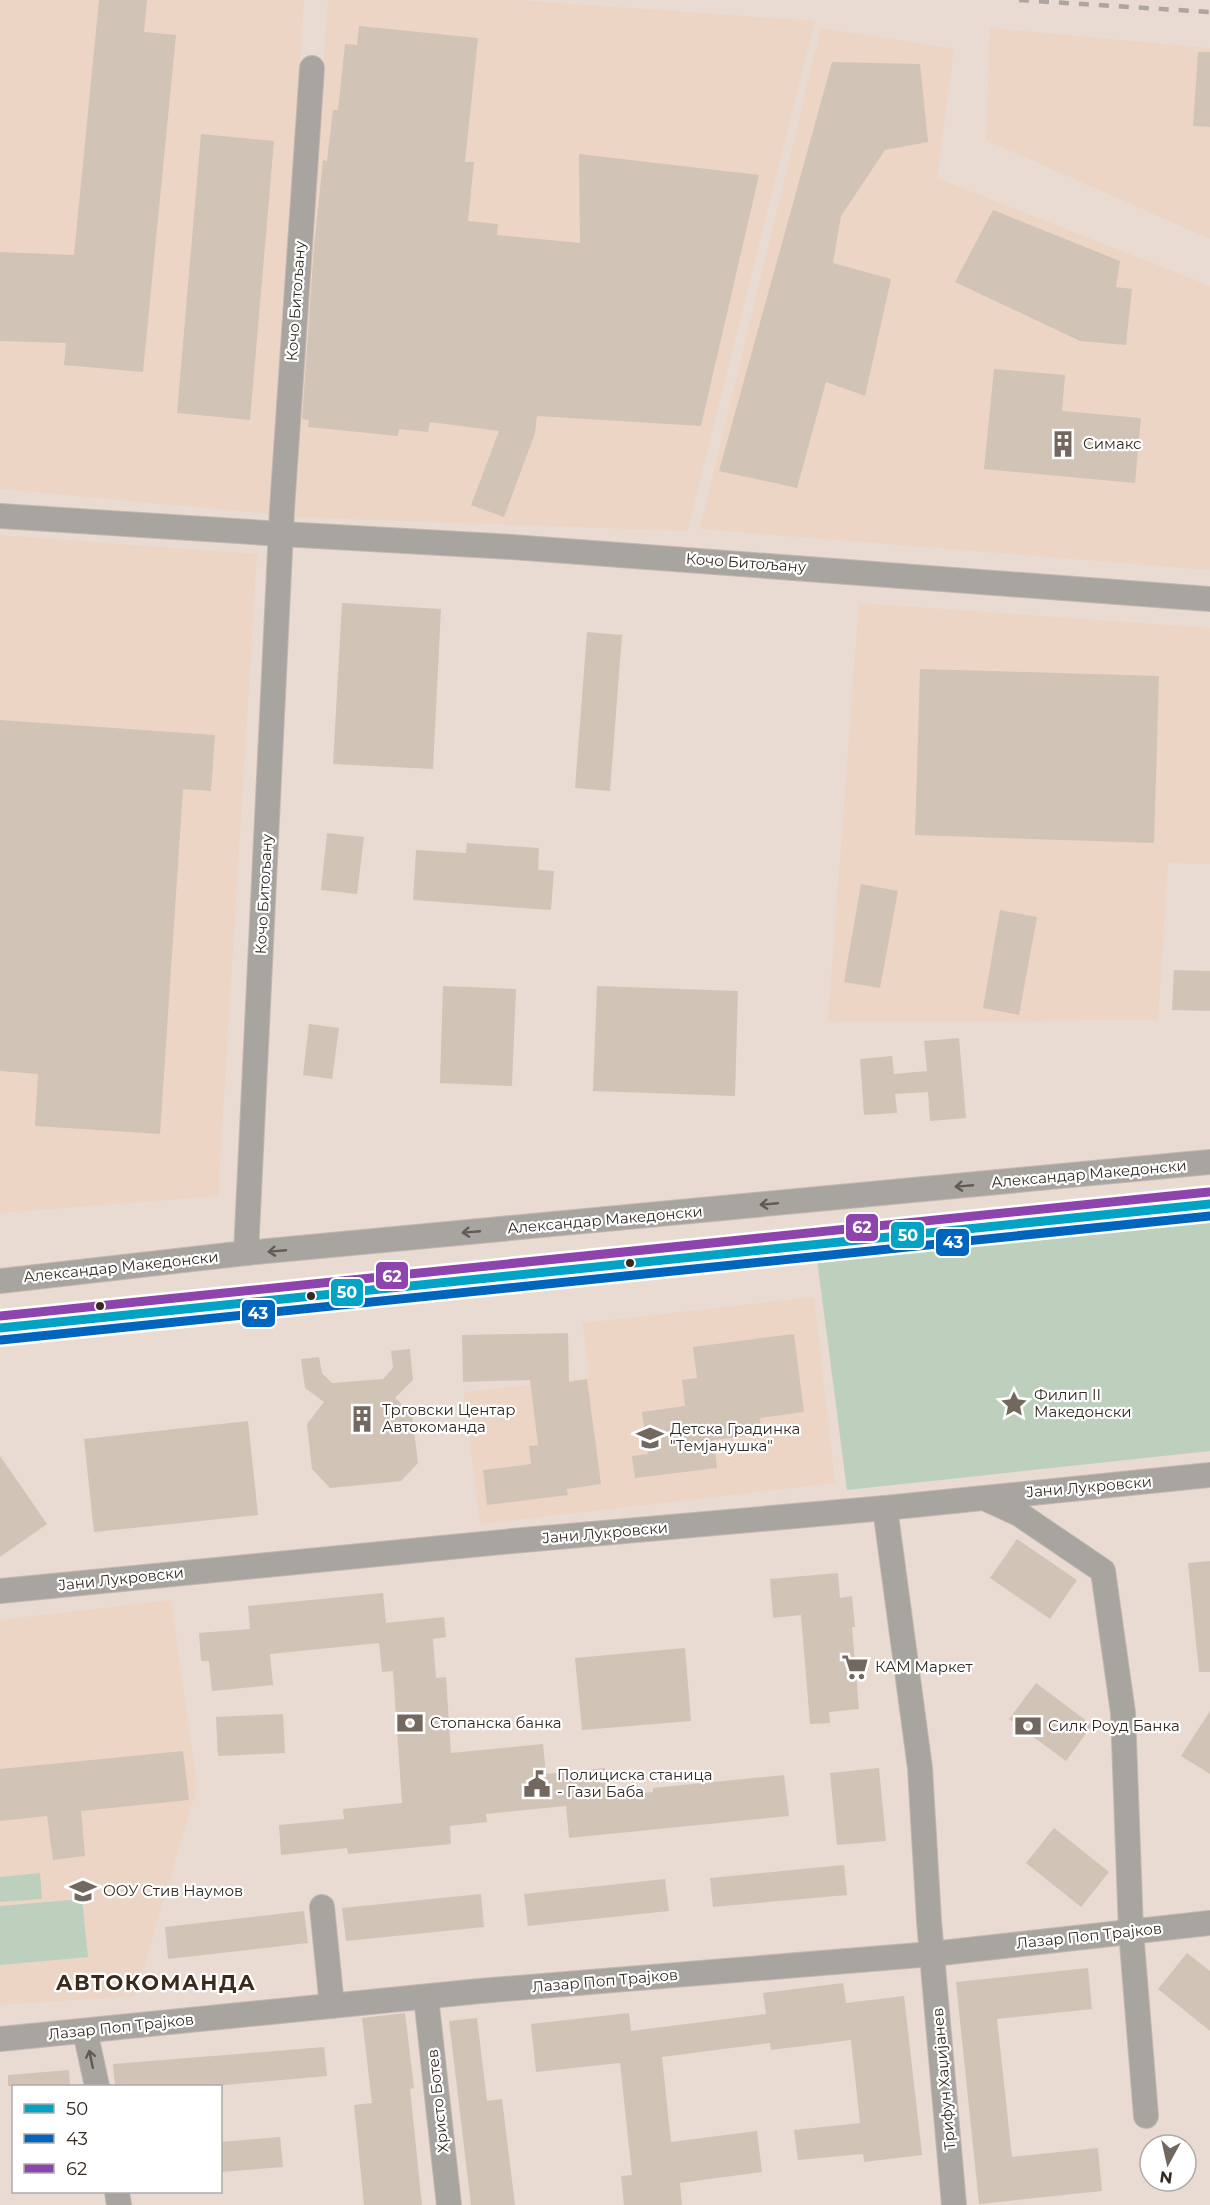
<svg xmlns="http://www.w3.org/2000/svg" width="1210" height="2205" font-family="Montserrat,sans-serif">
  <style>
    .built { fill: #ecd5c5 }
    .green { fill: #bcd0bd }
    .building { fill: #d2c3b7 }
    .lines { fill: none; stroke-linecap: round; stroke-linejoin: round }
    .minor-casing { stroke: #c3b8b1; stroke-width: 26 }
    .minor { stroke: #a8a5a1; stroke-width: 24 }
    .rail { stroke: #aca5a0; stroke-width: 4.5; stroke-dasharray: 10 10; stroke-linecap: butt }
    .bus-1-casing { stroke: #fff; stroke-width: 14 }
    .bus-2-casing { stroke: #fff; stroke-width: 14 }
    .bus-3-casing { stroke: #fff; stroke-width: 14 }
    .bus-1 { stroke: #03a3c5; stroke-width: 9 }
    .bus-2 { stroke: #0065bd; stroke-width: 9 }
    .bus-3 { stroke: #8e44ad; stroke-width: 9 }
    .oneway { stroke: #625b55 }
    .bus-dot { fill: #332a23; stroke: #fff; stroke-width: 2 }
    .labels { text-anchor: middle; stroke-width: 4.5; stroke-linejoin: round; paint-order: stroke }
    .street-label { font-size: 15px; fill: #332a23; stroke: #fff }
    .poi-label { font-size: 15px; fill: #332a23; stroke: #fff; text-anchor: start }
    .district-label { font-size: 21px; font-weight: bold; letter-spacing: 1.5px; fill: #3c2a1d; stroke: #fff }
    .line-badge { stroke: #fff; stroke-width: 2 }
    .badge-label { font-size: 16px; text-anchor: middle; font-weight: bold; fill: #fff }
  </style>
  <rect width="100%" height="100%" fill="#e9dbd2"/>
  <g class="built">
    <polygon points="0,0 304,0 271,514 0,489"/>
    <polygon points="328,0 517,0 815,21 687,531 290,517"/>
    <polygon points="821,28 954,49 937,178 1210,286 1210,570 700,529"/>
    <polygon points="990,28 1210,48 1210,239 986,140"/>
    <polygon points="0,535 257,554 218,1196 0,1213"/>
    <polygon points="859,603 1210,628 1210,864 1168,863 1158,1020 828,1022"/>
    <polygon points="814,1297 835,1483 480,1524 464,1392 589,1378 583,1323"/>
    <polygon points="171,1600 197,1787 135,1996 0,2005 0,1620"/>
  </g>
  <g class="green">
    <polygon points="1210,1220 1210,1451 847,1490 817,1259"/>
    <polygon points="40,1873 42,1899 0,1902 0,1877"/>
    <polygon points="82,1899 88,1957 0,1965 0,1906"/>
  </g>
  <g class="building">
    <polygon points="99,0 147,0 144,32 176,35 143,372 64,365 66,343 0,341 0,252 74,255"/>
    <polygon points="359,26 478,38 465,162 474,162 468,221 498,224 497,235 580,243 579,154 759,175 701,426 537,416 535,433 504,517 471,505 499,431 430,422 428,432 399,429 398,436 308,427 309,420 302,419 314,247 323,160 327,161 333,110 338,110 345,44 357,45"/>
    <polygon points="1198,52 1210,52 1210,127 1193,126"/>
    <polygon points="832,62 920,64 928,142 885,150 841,216 833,263 891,279 865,396 826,382 797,488 719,471"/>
    <polygon points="201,134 274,141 250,420 177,413"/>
    <polygon points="993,210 1120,261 1116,287 1132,289 1126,345 1080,341 955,282"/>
    <polygon points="994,369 1065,375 1062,411 1141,418 1135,483 984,469"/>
    <polygon points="342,603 441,609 433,769 333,764"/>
    <polygon points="587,632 622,635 610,791 575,788"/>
    <polygon points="920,669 1159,676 1154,843 915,835"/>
    <polygon points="0,720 215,735 211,791 183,789 160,1134 35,1126 38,1074 0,1071"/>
    <polygon points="327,833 364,837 357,894 321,890"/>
    <polygon points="467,843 539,848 538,870 554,871 551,910 413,900 416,850 466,853"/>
    <polygon points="861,884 898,891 880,988 844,982"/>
    <polygon points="1000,910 1037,917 1019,1015 983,1008"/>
    <polygon points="1174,970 1210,971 1210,1011 1172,1010"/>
    <polygon points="443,986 516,989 512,1086 440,1083"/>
    <polygon points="597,986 738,991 735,1096 593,1091"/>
    <polygon points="309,1024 339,1028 332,1079 303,1075"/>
    <polygon points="959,1038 966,1118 930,1121 928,1092 895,1094 897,1113 864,1115 860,1059 892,1056 894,1074 927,1071 924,1041"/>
    <polygon points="568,1333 569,1382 587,1379 601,1484 567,1489 568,1495 487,1505 483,1470 531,1464 529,1446 538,1445 530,1380 463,1382 462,1335"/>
    <polygon points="794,1334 804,1412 760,1418 762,1434 714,1440 717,1468 635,1478 632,1456 648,1454 642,1412 685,1406 682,1380 697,1378 693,1347"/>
    <polygon points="410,1349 413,1380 395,1398 412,1414 418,1463 401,1481 330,1488 312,1469 307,1424 324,1402 305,1388 301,1359 319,1357 322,1373 332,1383 383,1379 393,1368 391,1351"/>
    <polygon points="248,1421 258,1515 94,1532 84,1439"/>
    <polygon points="0,1456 47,1524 0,1557"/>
    <polygon points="1017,1539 1077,1580 1050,1619 990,1578"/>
    <polygon points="1210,1561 1210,1672 1199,1672 1188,1563"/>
    <polygon points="838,1573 840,1598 852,1596 855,1627 852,1627 859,1709 829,1712 830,1723 810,1724 801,1615 773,1618 770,1579"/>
    <polygon points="383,1593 386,1623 444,1617 446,1637 433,1639 436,1678 446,1677 451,1753 543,1744 546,1774 605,1768 608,1796 653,1792 653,1788 784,1775 789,1816 569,1838 566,1806 486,1814 487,1822 450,1826 451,1844 348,1854 347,1848 281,1855 279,1825 344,1819 343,1809 402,1803 393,1671 382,1672 379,1643 270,1654 273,1685 212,1691 209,1661 201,1661 199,1633 250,1629 248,1606"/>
    <polygon points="685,1648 691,1721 582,1730 575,1658"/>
    <polygon points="1036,1683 1092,1725 1066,1761 1009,1719"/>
    <polygon points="1210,1711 1210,1774 1181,1756"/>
    <polygon points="283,1714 285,1753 218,1756 216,1717"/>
    <polygon points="183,1751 189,1800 81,1811 85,1856 53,1860 47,1816 0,1821 0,1769"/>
    <polygon points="879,1768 886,1841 837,1845 830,1773"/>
    <polygon points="1054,1828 1109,1872 1081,1907 1026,1863"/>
    <polygon points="844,1865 847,1895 713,1907 710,1878"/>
    <polygon points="665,1879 669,1911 528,1926 524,1894"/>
    <polygon points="481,1894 484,1927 346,1941 342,1908"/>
    <polygon points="304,1911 308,1943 168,1959 165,1927"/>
    <polygon points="1187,1953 1210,1971 1210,2031 1158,1989"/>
    <polygon points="1088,1968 1092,2009 997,2019 1012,2157 1098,2148 1102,2191 979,2204 956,1982"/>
    <polygon points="843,1983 846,2003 904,1996 922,2155 864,2162 863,2154 798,2160 794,2130 860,2123 851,2040 771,2050 770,2043 662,2057 671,2142 757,2131 762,2172 680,2183 682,2205 624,2205 621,2176 632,2175 620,2063 536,2072 531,2024 629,2013 631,2031 766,2014 763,1993"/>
    <polygon points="405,2013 414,2088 410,2089 422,2205 364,2205 354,2105 372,2103 362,2018"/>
    <polygon points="477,2018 487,2101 502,2099 515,2205 471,2205 449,2021"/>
    <polygon points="324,2047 327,2076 214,2086 115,2086 113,2064"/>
    <polygon points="69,2070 70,2086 8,2086 8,2075"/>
    <polygon points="280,2137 283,2167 220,2172 220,2142"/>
  </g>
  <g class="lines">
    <defs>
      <g id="minor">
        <polyline points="0,516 282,534 512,547 1210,599"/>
        <polyline points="246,1253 282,509 312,68"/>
        <polyline points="0,1281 246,1253 1210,1162"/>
        <polyline points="0,1328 1210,1204"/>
        <polyline points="984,1498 1019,1514 1103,1571 1123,1713 1131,1931 1146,2116"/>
        <polyline points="885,1508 920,1768 929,1921 954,2205"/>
        <polyline points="0,1591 512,1541 885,1508 1210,1475"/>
        <polyline points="322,1907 332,2006"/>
        <polyline points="426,1997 449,2205"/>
        <polyline points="85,2031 97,2086"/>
        <polyline points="0,2039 480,1991 932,1954 1210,1923"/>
        <polyline points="117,2192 119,2205"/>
      </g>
    </defs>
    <use href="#minor" class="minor-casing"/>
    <use href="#minor" class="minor"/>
    <polyline class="rail" points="1019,0 1210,12"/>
    <defs>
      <polyline id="bus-1" points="0,1328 1210,1204"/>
      <polyline id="bus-2" points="1,1340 1210,1216"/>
      <polyline id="bus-3" points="0,1316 1209,1192"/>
    </defs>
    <use href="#bus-1" class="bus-1-casing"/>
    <use href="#bus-2" class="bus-2-casing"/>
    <use href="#bus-3" class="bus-3-casing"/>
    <use href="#bus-1" class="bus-1"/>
    <use href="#bus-2" class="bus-2"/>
    <use href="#bus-3" class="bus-3"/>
  </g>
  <defs><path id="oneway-shaft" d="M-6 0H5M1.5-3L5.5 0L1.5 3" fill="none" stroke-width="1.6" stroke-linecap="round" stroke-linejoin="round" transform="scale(1.5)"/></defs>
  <g class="oneway">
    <use href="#oneway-shaft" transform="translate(964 1186) rotate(175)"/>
    <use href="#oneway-shaft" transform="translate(769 1204) rotate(175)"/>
    <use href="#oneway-shaft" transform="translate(471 1232) rotate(175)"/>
    <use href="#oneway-shaft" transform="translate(277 1251) rotate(175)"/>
    <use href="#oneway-shaft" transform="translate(91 2059) rotate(-102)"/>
  </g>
  <defs>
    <symbol id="building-bare" viewBox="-9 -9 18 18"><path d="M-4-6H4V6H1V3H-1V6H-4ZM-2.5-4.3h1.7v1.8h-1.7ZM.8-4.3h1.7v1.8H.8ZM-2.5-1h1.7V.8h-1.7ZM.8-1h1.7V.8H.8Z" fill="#736860" stroke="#fff" stroke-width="2.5" paint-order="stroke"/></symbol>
    <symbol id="sight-bare" viewBox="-9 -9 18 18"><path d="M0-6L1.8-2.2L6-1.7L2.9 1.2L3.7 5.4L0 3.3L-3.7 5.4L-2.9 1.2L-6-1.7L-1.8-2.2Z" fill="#736860" stroke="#fff" stroke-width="2.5" paint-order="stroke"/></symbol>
    <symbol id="school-bare" viewBox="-9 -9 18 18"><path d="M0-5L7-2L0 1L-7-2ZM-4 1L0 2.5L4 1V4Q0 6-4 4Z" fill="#736860" stroke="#fff" stroke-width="2.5" paint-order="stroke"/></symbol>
    <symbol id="supermarket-bare" viewBox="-9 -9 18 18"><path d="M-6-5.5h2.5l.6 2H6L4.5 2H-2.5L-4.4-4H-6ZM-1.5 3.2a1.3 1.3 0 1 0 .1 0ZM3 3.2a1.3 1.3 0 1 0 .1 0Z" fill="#736860" stroke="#fff" stroke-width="2.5" paint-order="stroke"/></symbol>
    <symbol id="bank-bare" viewBox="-9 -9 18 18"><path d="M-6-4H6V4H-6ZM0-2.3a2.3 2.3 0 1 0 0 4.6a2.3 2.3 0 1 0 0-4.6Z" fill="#736860" stroke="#fff" stroke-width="2.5" paint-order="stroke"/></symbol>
    <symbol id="civic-bare" viewBox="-9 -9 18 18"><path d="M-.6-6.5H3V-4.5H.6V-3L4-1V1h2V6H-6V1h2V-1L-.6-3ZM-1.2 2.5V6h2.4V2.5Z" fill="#736860" stroke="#fff" stroke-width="2.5" paint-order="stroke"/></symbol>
  </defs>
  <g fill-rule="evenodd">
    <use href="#building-bare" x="1044" y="425" width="38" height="38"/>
    <use href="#sight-bare" x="995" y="1385" width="38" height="38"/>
    <use href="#building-bare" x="343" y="1400" width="38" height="38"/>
    <use href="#school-bare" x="631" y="1419" width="38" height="38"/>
    <use href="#supermarket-bare" x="836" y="1648" width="38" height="38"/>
    <use href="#bank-bare" x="391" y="1704" width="38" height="38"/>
    <use href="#bank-bare" x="1009" y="1707" width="38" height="38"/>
    <use href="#civic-bare" x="518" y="1765" width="38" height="38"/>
    <use href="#school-bare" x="64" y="1872" width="38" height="38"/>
  </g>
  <g class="bus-dot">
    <circle cx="630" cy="1263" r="5"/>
    <circle cx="311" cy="1296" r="5"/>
    <circle cx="100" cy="1306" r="5"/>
  </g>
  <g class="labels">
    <g class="street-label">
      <text transform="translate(296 301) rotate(-86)" y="5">Кочо Битољану</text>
      <text transform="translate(746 563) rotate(4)" y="5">Кочо Битољану</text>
      <text transform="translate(264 894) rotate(-87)" y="5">Кочо Битољану</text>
      <text transform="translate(1089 1174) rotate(-5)" y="5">Александар Македонски</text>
      <text transform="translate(605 1220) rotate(-5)" y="5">Александар Македонски</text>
      <text transform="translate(121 1267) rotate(-6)" y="5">Александар Македонски</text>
      <text transform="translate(1089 1487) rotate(-5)" y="5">Јани Лукровски</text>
      <text transform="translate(605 1533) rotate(-5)" y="5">Јани Лукровски</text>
      <text transform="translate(121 1579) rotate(-6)" y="5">Јани Лукровски</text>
      <text transform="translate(1089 1936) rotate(-6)" y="5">Лазар Поп Трајков</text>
      <text transform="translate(605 1981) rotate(-5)" y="5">Лазар Поп Трајков</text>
      <text transform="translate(121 2027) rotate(-6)" y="5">Лазар Поп Трајков</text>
      <text transform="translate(944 2079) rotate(-95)" y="5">Трифун Хаџијанев</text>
      <text transform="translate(438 2101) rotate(-96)" y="5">Христо Ботев</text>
    </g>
    <g class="poi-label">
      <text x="1083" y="449">Симакс</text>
      <text x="1034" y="1400">Филип II<tspan x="1034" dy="17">Македонски</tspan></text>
      <text x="382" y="1415">Трговски Центар<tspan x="382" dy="17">Автокоманда</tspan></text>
      <text x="670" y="1434">Детска Градинка<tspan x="670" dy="17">"Темјанушка"</tspan></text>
      <text x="875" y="1672">КАМ Маркет</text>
      <text x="430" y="1728">Стопанска банка</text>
      <text x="1048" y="1731">Силк Роуд Банка</text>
      <text x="557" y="1780">Полициска станица<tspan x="557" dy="17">- Гази Баба</tspan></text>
      <text x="103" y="1896">ООУ Стив Наумов</text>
    </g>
    <g class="district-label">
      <text x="156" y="1990">АВТОКОМАНДА</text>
    </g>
  </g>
  <g class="line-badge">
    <rect x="845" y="1213" width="34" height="29" rx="6" fill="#8e44ad"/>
    <rect x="890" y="1221" width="35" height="28" rx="6" fill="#03a3c5"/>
    <rect x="935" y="1228" width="35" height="29" rx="6" fill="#0065bd"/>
    <rect x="375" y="1261" width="34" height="29" rx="6" fill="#8e44ad"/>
    <rect x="330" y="1278" width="34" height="29" rx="6" fill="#03a3c5"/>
    <rect x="241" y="1299" width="35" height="29" rx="6" fill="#0065bd"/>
  </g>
  <g class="badge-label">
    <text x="862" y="1233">62</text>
    <text x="908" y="1241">50</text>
    <text x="953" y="1248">43</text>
    <text x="392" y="1282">62</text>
    <text x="347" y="1298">50</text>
    <text x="258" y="1319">43</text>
  </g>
  <rect x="12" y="2085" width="210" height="108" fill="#ffffff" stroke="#adaaa7" stroke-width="1.5"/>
  <rect x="24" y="2104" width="30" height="9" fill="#03a3c5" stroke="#adaaa7" stroke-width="1.5"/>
  <text x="66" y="2115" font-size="18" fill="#332a23">50</text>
  <rect x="24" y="2134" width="30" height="9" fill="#0065bd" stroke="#adaaa7" stroke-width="1.5"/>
  <text x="66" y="2145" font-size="18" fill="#332a23">43</text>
  <rect x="24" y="2164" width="30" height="9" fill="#8e44ad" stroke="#adaaa7" stroke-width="1.5"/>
  <text x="66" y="2175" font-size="18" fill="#332a23">62</text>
  <g transform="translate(1168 2163) rotate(188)"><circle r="28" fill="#ffffff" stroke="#adaaa7" stroke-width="1.5"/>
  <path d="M0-4.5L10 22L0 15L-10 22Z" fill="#736860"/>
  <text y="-9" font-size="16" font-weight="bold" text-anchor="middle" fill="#332a23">N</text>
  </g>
</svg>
